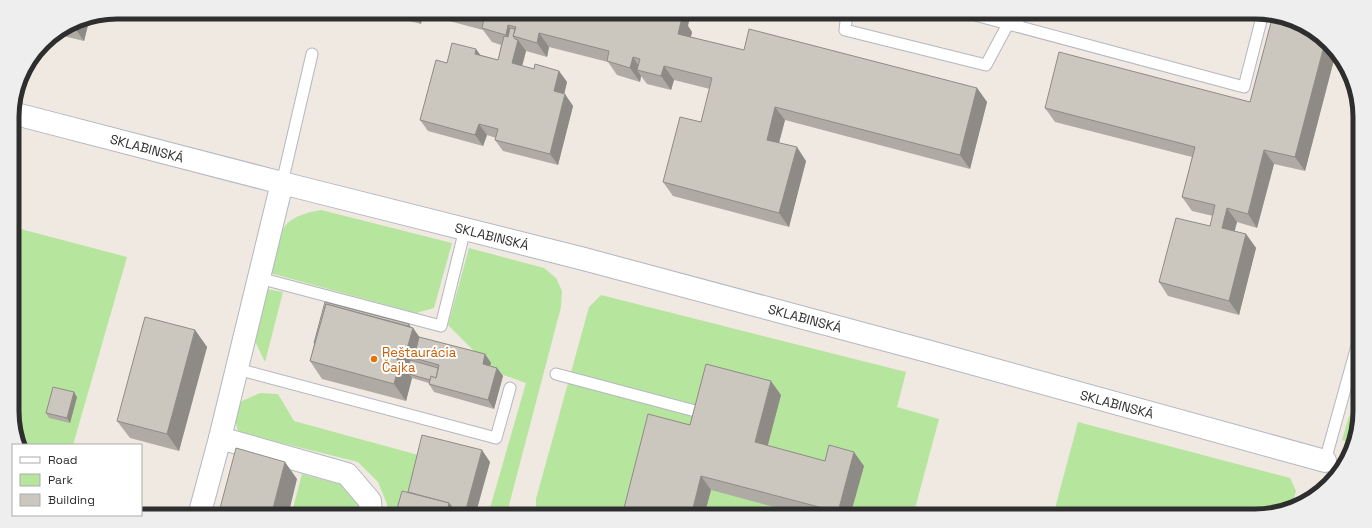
<svg xmlns="http://www.w3.org/2000/svg" width="1372" height="528" font-family="'Space Grotesk',sans-serif">
  <style>
    .green { fill: #b6e59e }
    .lines { fill: none; stroke-linecap: round; stroke-linejoin: round }
    .lane-casing { stroke: #b4b7c1; stroke-width: 13 }
    .street-casing { stroke: #b4b7c1; stroke-width: 24 }
    .lane { stroke: #fff; stroke-width: 11 }
    .street { stroke: #fff; stroke-width: 22 }
    .wall { fill: #afaba4 }
    .shaded-wall { fill: #8e8b86 }
    .building { fill: #cbc7bf; stroke: #8e8b86 }
    .food-dot { fill: #e8710a; stroke: #fff; stroke-width: 1.5 }
    .labels { text-anchor: middle; stroke-width: 4; stroke-linejoin: round; paint-order: stroke }
    .street-label { font-size: 13px; fill: #2e2e2e; stroke: #fff }
    .food-label { font-size: 13px; fill: #c56008; stroke: #fff; text-anchor: start }
    .rim { fill: none; stroke: #2e2e2e; stroke-width: 5 }
  </style>
  <rect width="100%" height="100%" fill="#efe9e1"/>
  <g class="green">
    <path d="M321 210 452 243 434 308 416 313 270 273C279 235 277 217 321 210Z"/>
    <polygon points="13,227 127,257 73,445 21,445 14,431"/>
    <polygon points="469,248 544,268 556,278 562,291 561,307 509,505 510,516 487,516 488,515 526,383 495,372 448,325"/>
    <polygon points="267,289 283,292 265,362 254,339"/>
    <polygon points="601,295 906,372 897,407 939,419 913,516 536,516 536,499 589,307"/>
    <polygon points="260,393 278,394 294,421 422,456 406,516 387,516 387,504 378,482 358,462 238,432 234,415 242,401"/>
    <polygon points="1349,416 1359,418 1355,444 1342,440"/>
    <polygon points="1078,422 1290,478 1296,491 1292,504 1262,516 1053,516"/>
    <polygon points="302,474 346,486 361,508 362,516 291,516"/>
  </g>
  <g class="lines">
    <defs>
      <g id="lane">
        <polyline points="847,12 845,30 986,65 1008,24 1029,12"/>
        <polyline points="964,12 1244,87 1263,13"/>
        <polyline points="282,183 312,54"/>
        <polyline points="259,278 441,326 465,229"/>
        <polyline points="237,369 496,438 510,388"/>
        <polyline points="556,374 699,412"/>
        <polyline points="1325,461 1360,335"/>
      </g>
      <g id="street">
        <polyline points="12,113 282,183 584,259 927,351 1325,461"/>
        <polyline points="220,438 282,183"/>
        <polyline points="199,516 220,438 347,474 370,501 371,516"/>
      </g>
    </defs>
    <use href="#lane" class="lane-casing"/>
    <use href="#street" class="street-casing"/>
    <use href="#lane" class="lane"/>
    <use href="#street" class="street"/>
  </g>
  <g class="wall">
    <polygon points="374,12 392,12 391,16"/>
    <polygon points="394,12 599,12 618,17 688,26 692,32 691,37 744,50 977,88 987,102 970,169 785,120 779,143 806,161 789,227 673,196 663,182 701,122 710,89 674,80 671,90 647,84 641,76 640,82 617,75 608,62 549,47 547,57 526,51 522,66 534,69 559,71 567,82 564,94 573,106 558,165 503,151 495,140 496,138 487,135 483,146 428,131 420,120 447,63 481,55 498,60 501,45 492,42 483,30 423,14 421,24 398,18"/>
    <polygon points="90,17 84,41 55,34 77,20"/>
    <polygon points="1334,48 1336,52 1305,171 1274,164 1257,228 1237,222 1234,231 1246,234 1256,248 1239,315 1168,296 1159,282 1210,226 1213,216 1192,211 1182,197 1192,157 1055,122 1045,108 1250,102"/>
    <polygon points="411,327 413,328 419,337 485,354 491,363 490,366 497,368 503,376 494,409 434,392 429,384 429,383 412,378 406,401 322,379 310,361 314,344 314,343"/>
    <polygon points="195,330 207,347 179,451 130,438 117,421"/>
    <polygon points="781,395 767,446 825,461 864,466 850,516 808,516 711,490 704,516 690,425"/>
    <polygon points="77,397 70,423 49,418 46,413"/>
    <polygon points="490,462 475,516 395,516 408,492"/>
  </g>
  <g class="shaded-wall">
    <polygon points="388,12 392,12 391,16"/>
    <polygon points="413,12 422,12 423,14 421,24"/>
    <polygon points="678,12 691,12 688,26 692,32 688,48 678,34 677,16"/>
    <polygon points="90,17 84,41 74,27 75,21 77,20"/>
    <polygon points="508,25 516,36 513,36 515,48 506,35"/>
    <polygon points="539,33 549,47 547,57 537,43"/>
    <polygon points="518,40 526,51 520,74 512,63"/>
    <polygon points="1325,42 1334,48 1336,52 1305,171 1295,157"/>
    <polygon points="476,49 484,60 475,54"/>
    <polygon points="633,57 642,71 637,70 641,76 640,82 630,68"/>
    <polygon points="664,66 674,80 671,90 661,76"/>
    <polygon points="559,71 567,82 562,103 554,91"/>
    <polygon points="977,88 987,102 970,169 960,155"/>
    <polygon points="565,94 573,106 558,165 550,154"/>
    <polygon points="775,107 785,120 776,154 767,140"/>
    <polygon points="479,124 487,135 483,146 475,135"/>
    <polygon points="797,147 806,161 789,227 779,213"/>
    <polygon points="1264,150 1274,164 1257,228 1248,214"/>
    <polygon points="1227,208 1237,222 1232,242 1222,228"/>
    <polygon points="1246,234 1256,248 1239,315 1229,301"/>
    <polygon points="409,324 412,329 413,328 425,345 414,358 407,349 406,333"/>
    <polygon points="195,330 207,347 179,451 167,434"/>
    <polygon points="401,347 413,364 409,374 412,378 406,401 394,384 397,360"/>
    <polygon points="485,354 491,363 488,372 483,364"/>
    <polygon points="497,368 503,376 494,409 488,400"/>
    <polygon points="771,381 781,395 765,456 755,442"/>
    <polygon points="74,392 77,397 70,423 67,418"/>
    <polygon points="482,450 490,462 475,516 467,516 465,513"/>
    <polygon points="854,452 864,466 850,516 840,516 838,512"/>
    <polygon points="285,462 297,479 288,516 271,516"/>
    <polygon points="701,476 711,490 704,516 691,516"/>
    <polygon points="449,503 458,516 446,516"/>
  </g>
  <g class="building">
    <polygon points="458,12 599,12 618,17 620,12 678,12 677,16 682,18 678,34 744,50 749,29 977,88 960,155 775,107 767,140 797,147 779,213 663,182 680,117 701,122 712,78 664,66 661,76 637,70 640,59 633,57 630,68 607,61 609,51 539,33 537,43 513,36 516,27 508,25 506,35 502,34 482,28 484,19"/>
    <polygon points="1273,15 1289,18 1325,42 1295,157 1264,150 1248,214 1227,208 1222,228 1246,234 1229,301 1159,282 1176,218 1210,226 1215,205 1182,197 1195,147 1045,108 1059,52 1250,102"/>
    <polygon points="75,21 74,27 68,26"/>
    <polygon points="510,28 515,29 513,36 515,39 518,40 512,63 534,69 535,64 559,71 554,91 565,94 550,154 495,140 498,129 479,124 475,135 420,120 436,60 447,63 452,43 476,49 475,54 498,60 504,36 508,37"/>
    <polygon points="325,302 409,324 408,326 326,304 315,344 314,343"/>
    <polygon points="326,304 413,328 407,349 401,347 397,360 400,361 394,384 310,361"/>
    <polygon points="145,317 195,330 167,434 117,421"/>
    <polygon points="419,337 485,354 483,364 497,368 488,400 429,384 431,376 436,378 439,365 414,358"/>
    <polygon points="410,360 438,368 436,378 431,376 430,380 409,374 407,371"/>
    <polygon points="706,364 771,381 755,442 825,461 829,445 854,452 838,512 701,476 691,516 622,516 648,414 690,425"/>
    <polygon points="53,387 74,392 67,418 46,413"/>
    <polygon points="422,435 482,450 465,513 454,510 449,503 408,492"/>
    <polygon points="236,448 285,462 271,516 218,516"/>
    <polygon points="402,491 449,503 446,516 395,516"/>
  </g>
  <circle class="food-dot" cx="374" cy="359" r="4"/>
  <g class="labels">
    <g class="street-label">
      <text transform="translate(147 148) rotate(15)" y="5">SKLABINSKÁ</text>
      <text transform="translate(492 236) rotate(14)" y="5">SKLABINSKÁ</text>
      <text transform="translate(805 318) rotate(15)" y="5">SKLABINSKÁ</text>
      <text transform="translate(1117 404) rotate(15)" y="5">SKLABINSKÁ</text>
    </g>
    <g class="food-label">
      <text x="382" y="357">Reštaurácia<tspan x="382" dy="15">Čajka</tspan></text>
    </g>
  </g>
  <path d="M0 0H1372V528H0ZM117 19H1255A98 98 0 0 1 1353 117V411A98 98 0 0 1 1255 509H117A98 98 0 0 1 19 411V117A98 98 0 0 1 117 19Z" fill="#eee" fill-rule="evenodd"/>
  <path class="rim" d="M117 19H1255A98 98 0 0 1 1353 117V411A98 98 0 0 1 1255 509H117A98 98 0 0 1 19 411V117A98 98 0 0 1 117 19Z"/>
  <rect x="12" y="444" width="130" height="72" fill="#ffffff" stroke="#ababab"/>
  <rect x="20" y="457" width="20" height="6" fill="#ffffff" stroke="#ababab"/>
  <text x="48" y="464" font-size="12" fill="#2e2e2e">Road</text>
  <rect x="20" y="474" width="20" height="12" fill="#b6e59e" stroke="#ababab"/>
  <text x="48" y="484" font-size="12" fill="#2e2e2e">Park</text>
  <rect x="20" y="494" width="20" height="12" fill="#cbc7bf" stroke="#ababab"/>
  <text x="48" y="504" font-size="12" fill="#2e2e2e">Building</text>
</svg>
